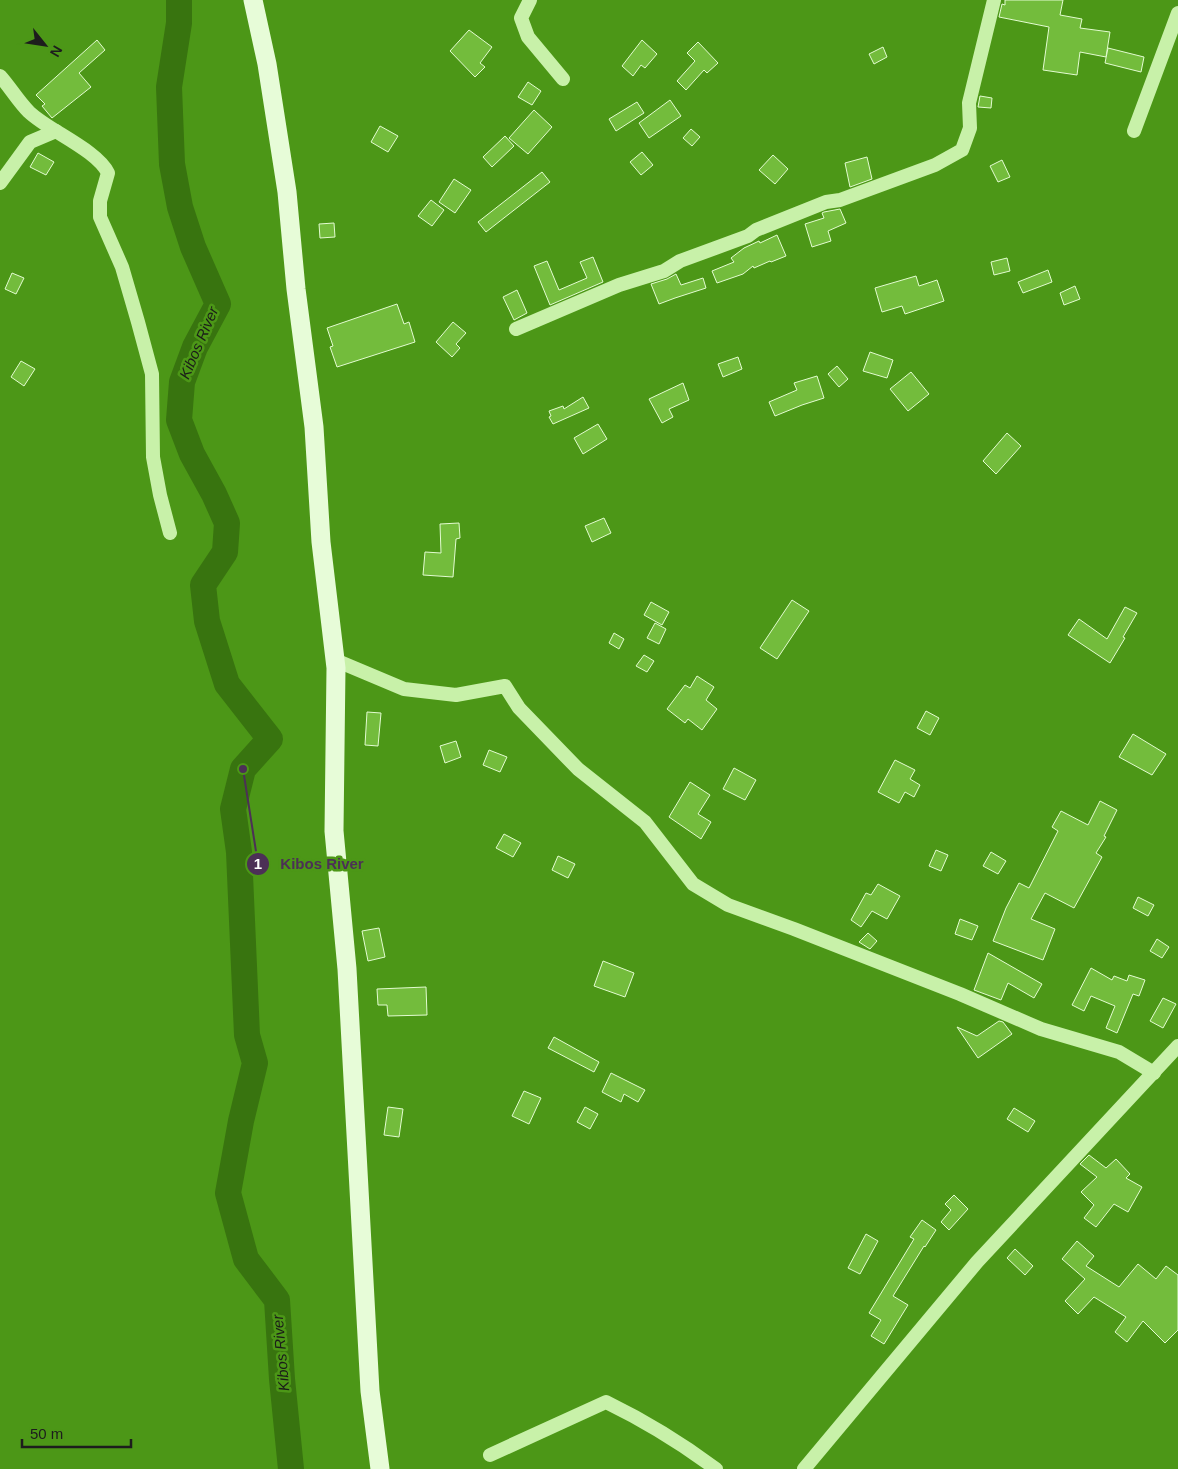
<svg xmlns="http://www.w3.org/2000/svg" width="1178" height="1469" font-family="Helvetica,sans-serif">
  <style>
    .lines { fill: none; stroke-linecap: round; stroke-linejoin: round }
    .river { stroke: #38740f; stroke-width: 26 }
    .building { fill: #73bc3c; stroke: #e3fcd1 }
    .minor { stroke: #c8f1a9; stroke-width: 14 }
    .secondary { stroke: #e7fcd8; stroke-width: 19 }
    .labels { text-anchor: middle; stroke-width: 5; stroke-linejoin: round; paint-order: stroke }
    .water-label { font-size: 15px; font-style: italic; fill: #1b1d19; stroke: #4c9717 }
    .leader { fill: none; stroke: #4c3056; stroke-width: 2 }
    .callout-dot { fill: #4c3056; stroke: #4c9717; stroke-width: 2 }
    .mark-label { font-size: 15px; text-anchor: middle; font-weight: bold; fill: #fff }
    .callout-label { font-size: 15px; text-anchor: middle; font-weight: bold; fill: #4c3056; stroke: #4c9717; stroke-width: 5; stroke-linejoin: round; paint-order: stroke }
  </style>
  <rect width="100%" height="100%" fill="#4c9717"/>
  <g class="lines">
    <polyline class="river" points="179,0 179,23 169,87 172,164 180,207 193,247 218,304 195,347 182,382 179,420 192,454 214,494 227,523 225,552 203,585 207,621 227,684 270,739 243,769 233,809 239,852 247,1035 255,1063 241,1121 228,1193 246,1259 277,1300 282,1379 291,1469"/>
  </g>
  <g class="building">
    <polygon points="1005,0 1063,0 1060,15 1082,19 1080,28 1110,32 1106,57 1080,52 1077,75 1043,70 1049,27 999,17 1002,4 1005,5"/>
    <polygon points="469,30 492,47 480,63 485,67 475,77 450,51"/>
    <polygon points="97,40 105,50 79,73 91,87 52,118 42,106 45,104 36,95"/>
    <polygon points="642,40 657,54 645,68 641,65 633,76 622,66"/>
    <polygon points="698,42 718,63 707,73 704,70 686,90 677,81 695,61 687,53"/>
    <polygon points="883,47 887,57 874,64 869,54"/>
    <polygon points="1108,48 1144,57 1141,72 1105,63"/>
    <polygon points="528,82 541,91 532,105 518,97"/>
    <polygon points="980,96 992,98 991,108 978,107"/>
    <polygon points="670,100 681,116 649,138 639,123"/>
    <polygon points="637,102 644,113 616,131 609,119"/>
    <polygon points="534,110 552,127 528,154 509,138"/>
    <polygon points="380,126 398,136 388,152 371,142"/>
    <polygon points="691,129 700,137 692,146 683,138"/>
    <polygon points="505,136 514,146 492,167 483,157"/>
    <polygon points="642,152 653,165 641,175 630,162"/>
    <polygon points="38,153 54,162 46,175 30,167"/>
    <polygon points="773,155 788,169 775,184 759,170"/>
    <polygon points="867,157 872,179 850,187 845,163"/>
    <polygon points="1002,160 1010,177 998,182 990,166"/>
    <polygon points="542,172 550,182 486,232 478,222"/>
    <polygon points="454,179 471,190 455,213 439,202"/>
    <polygon points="431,200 444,210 432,226 418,216"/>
    <polygon points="840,209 846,223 828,231 831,241 812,247 805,224 824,218 822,213 824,212"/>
    <polygon points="334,223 335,237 320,238 319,224"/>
    <polygon points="777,235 786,256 771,262 770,261 754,268 753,266 743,274 717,283 712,271 734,262 731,258 744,248 759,241 760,243"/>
    <polygon points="593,257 603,282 550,305 534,266 547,261 559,290 587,278 580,262"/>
    <polygon points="1007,258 1010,271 994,275 991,262"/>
    <polygon points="1048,270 1052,282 1023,293 1018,282"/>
    <polygon points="12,273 24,278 16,294 5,289"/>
    <polygon points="676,274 681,285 703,278 706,288 675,298 659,304 651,284 667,279"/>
    <polygon points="916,276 919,286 937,280 944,301 905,314 902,306 882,312 875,288"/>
    <polygon points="1075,286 1080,299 1064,305 1060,293"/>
    <polygon points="517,290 527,313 514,320 503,297"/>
    <polygon points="397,304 404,324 409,322 415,342 337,367 330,347 333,346 327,328"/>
    <polygon points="453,322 466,333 456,344 460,348 452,357 436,342"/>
    <polygon points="870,352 893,360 887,378 863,371"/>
    <polygon points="738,357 742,369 723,377 718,364"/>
    <polygon points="21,361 35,369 24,386 11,377"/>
    <polygon points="837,366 848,379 839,387 828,374"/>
    <polygon points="911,372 929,394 908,411 890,389"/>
    <polygon points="817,376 824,398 802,405 775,416 769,402 797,390 794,383"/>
    <polygon points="683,383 689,400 669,409 673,417 662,423 649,399"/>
    <polygon points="583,397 589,408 553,424 549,417 551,416 549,411 563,406 564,409"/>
    <polygon points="598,424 607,439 583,454 574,438"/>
    <polygon points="1007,433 1021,446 996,474 983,461"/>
    <polygon points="604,518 611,533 592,542 585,526"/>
    <polygon points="459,523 460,538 456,539 453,577 423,575 425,552 441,553 440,524"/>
    <polygon points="792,600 809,611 777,659 760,648"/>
    <polygon points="651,602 669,612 662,625 644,615"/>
    <polygon points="1125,607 1137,613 1123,637 1125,638 1110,663 1068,635 1079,619 1107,639"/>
    <polygon points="655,623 666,629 659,644 647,638"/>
    <polygon points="614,633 624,639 619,649 609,643"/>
    <polygon points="644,655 654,661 647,672 636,666"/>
    <polygon points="697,676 714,687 706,700 717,709 702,730 688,719 685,723 667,709 685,685 690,688"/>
    <polygon points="926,711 939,718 930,735 917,728"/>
    <polygon points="367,712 381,713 378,746 365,745"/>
    <polygon points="1133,734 1166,754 1152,775 1119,757"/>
    <polygon points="456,741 461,757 445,763 440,746"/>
    <polygon points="489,750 507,757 500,772 483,765"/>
    <polygon points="895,760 915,770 910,779 920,785 914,797 905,792 899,803 878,792"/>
    <polygon points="734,768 756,780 745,800 723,789"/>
    <polygon points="690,782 710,795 698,814 711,822 701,839 669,817"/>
    <polygon points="1100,801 1117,810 1104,836 1106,837 1096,853 1102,857 1074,908 1045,893 1031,919 1055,929 1043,960 993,941 1006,908 1019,883 1029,888 1058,831 1052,827 1061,811 1088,825"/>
    <polygon points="504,834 521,843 513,857 496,848"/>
    <polygon points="936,850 948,855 941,871 929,866"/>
    <polygon points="991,852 1006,861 998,874 983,866"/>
    <polygon points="558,856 575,864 568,878 552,870"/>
    <polygon points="878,884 900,896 887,919 872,911 861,927 851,920 866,893 871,895"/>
    <polygon points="1138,897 1154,905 1148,916 1133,908"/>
    <polygon points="960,919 978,926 972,940 955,934"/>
    <polygon points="379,928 385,957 368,961 362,931"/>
    <polygon points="868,933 877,941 870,949 859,942"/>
    <polygon points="1157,939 1169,947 1162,958 1150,951"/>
    <polygon points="988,953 1042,984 1034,998 1008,983 1001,1000 974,990"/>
    <polygon points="603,961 634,973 625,997 594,986"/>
    <polygon points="1091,968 1112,980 1114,976 1127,981 1129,975 1145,980 1139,996 1133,994 1117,1033 1106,1028 1115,1006 1091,996 1084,1011 1072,1005"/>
    <polygon points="426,987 427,1015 388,1016 387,1005 378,1005 377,989"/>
    <polygon points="1163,998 1176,1004 1163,1028 1150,1021"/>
    <polygon points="999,1021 1003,1022 1012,1034 978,1058 957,1027 977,1036"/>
    <polygon points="554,1037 599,1062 594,1072 548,1048"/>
    <polygon points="611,1073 645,1090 638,1102 624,1094 621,1102 602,1092"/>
    <polygon points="524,1091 541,1098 529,1124 512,1116"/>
    <polygon points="388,1107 403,1109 399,1137 384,1135"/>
    <polygon points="585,1107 598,1114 590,1129 577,1122"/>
    <polygon points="1014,1108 1035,1121 1028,1132 1007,1119"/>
    <polygon points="1089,1155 1106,1168 1116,1159 1130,1174 1126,1178 1142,1187 1128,1212 1114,1204 1096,1227 1084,1218 1094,1205 1081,1192 1097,1177 1080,1164"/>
    <polygon points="954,1195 968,1209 949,1230 941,1222 951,1210 945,1204"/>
    <polygon points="922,1220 936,1230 925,1247 924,1246 893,1296 908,1305 884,1344 871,1336 881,1320 869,1313 914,1239 910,1237"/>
    <polygon points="866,1234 878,1241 860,1274 848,1268"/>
    <polygon points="1077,1241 1094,1256 1086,1266 1119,1287 1138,1264 1156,1279 1166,1266 1178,1275 1178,1330 1165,1343 1143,1321 1127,1342 1115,1332 1126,1317 1094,1297 1078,1314 1065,1301 1085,1279 1062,1259"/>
    <polygon points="1015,1249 1033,1266 1025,1275 1007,1258"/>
  </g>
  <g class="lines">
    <g class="minor">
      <polyline points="530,0 521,18 528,37 563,79"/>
      <path d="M0 76C10 87 18 101 29 112 49 131 97 150 108 173L100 201V217L122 267 138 322 152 374 153 457 160 495 170 533"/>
      <polyline points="1134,131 1178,13"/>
      <polyline points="0,183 30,142 56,131"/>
      <polyline points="516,329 619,285 664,271 680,261 748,236 756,230 826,202 840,200 935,165 962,150 970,128 969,103 994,0"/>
      <polyline points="335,660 404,689 456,695 505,686 519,708 578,769 645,822 693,884 728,905 794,929 960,994 1041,1029 1119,1052 1154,1073"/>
      <path d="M490 1455 606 1402C645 1421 681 1443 716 1469"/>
      <polyline points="804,1469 977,1262 1178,1046"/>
    </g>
    <polyline class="secondary" points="253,0 267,64 287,192 296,289 314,427 321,542 336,668 334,831 347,969 370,1391 380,1469"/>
  </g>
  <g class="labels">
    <g class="water-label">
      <text transform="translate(199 343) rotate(-67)" y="5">Kibos River</text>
      <text transform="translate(281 1353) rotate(-95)" y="5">Kibos River</text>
    </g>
  </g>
  <path class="leader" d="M243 769L258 864"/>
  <g class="callout-dot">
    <circle cx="243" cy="769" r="5"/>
    <circle cx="258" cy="864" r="12"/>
  </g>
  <g class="mark-label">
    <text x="258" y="869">1</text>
  </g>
  <g class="callout-label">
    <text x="322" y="869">Kibos River</text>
  </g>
  <g transform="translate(45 45) rotate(120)" stroke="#4c9717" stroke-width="4" paint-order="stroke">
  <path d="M0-4L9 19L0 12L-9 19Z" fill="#1d1d1d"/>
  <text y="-8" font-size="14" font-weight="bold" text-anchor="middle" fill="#1d1d1d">N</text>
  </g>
  <path d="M22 1439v8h109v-8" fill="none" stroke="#1d1d1d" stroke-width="2.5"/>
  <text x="30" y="1439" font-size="15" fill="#1d1d1d" stroke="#4c9717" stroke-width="4" paint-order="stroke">50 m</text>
</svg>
